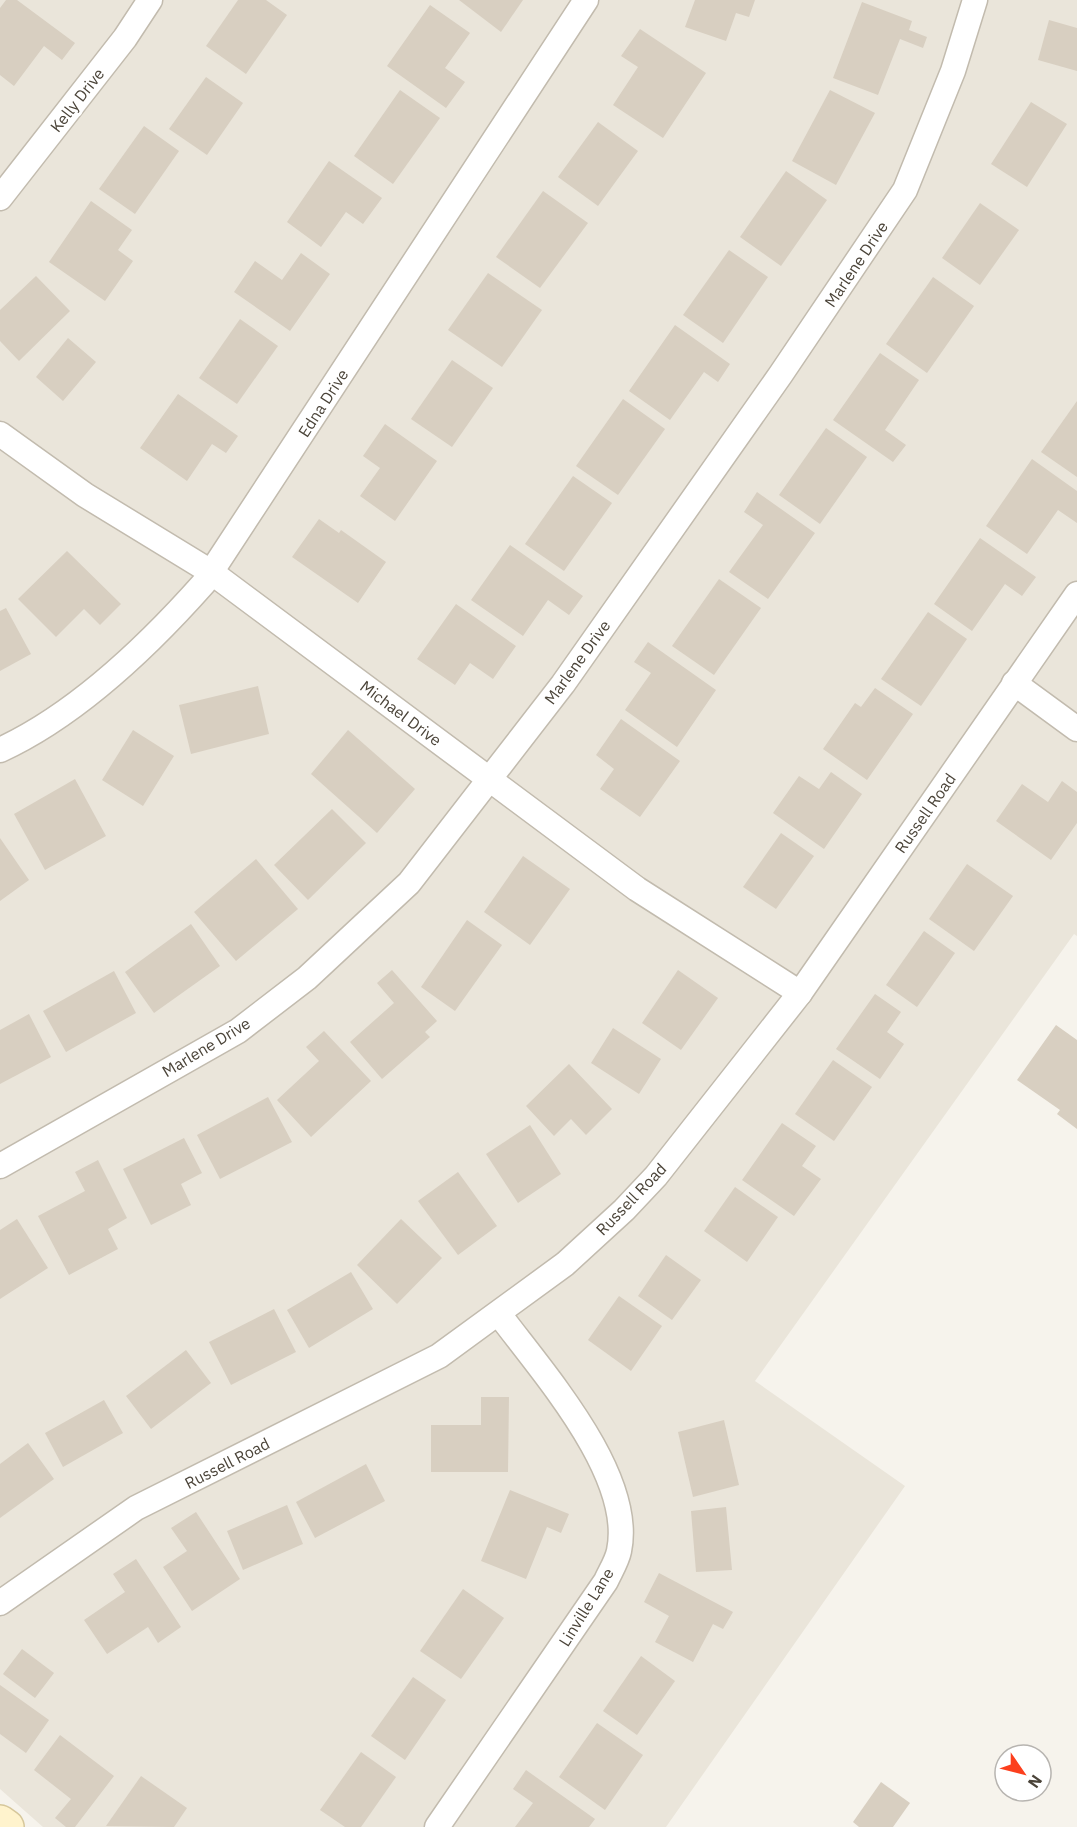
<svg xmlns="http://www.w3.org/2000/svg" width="1077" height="1827" font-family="'IBM Plex Sans',sans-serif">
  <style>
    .residential { fill: #eae5da }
    .building { fill: #d8cfc1 }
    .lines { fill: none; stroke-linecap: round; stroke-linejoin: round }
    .street-casing { stroke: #c2bbae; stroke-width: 27 }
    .secondary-casing { stroke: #d6c79b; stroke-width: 36 }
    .street { stroke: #fff; stroke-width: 24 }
    .secondary { stroke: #fff3cd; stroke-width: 33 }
    .labels { text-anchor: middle; stroke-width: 6; stroke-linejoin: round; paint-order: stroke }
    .street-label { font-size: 16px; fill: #4b4439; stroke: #fff }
  </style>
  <rect width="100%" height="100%" fill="#f6f3ec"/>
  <polygon class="residential" points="0,0 1077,0 1077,936 1074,934 755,1381 905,1486 666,1827 43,1827 0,1789"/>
  <g class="building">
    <polygon points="6,0 17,0 75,43 62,60 44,46 14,86 0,75 0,8"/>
    <polygon points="238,0 266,0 287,15 246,74 206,46"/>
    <polygon points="459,0 523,0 501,32"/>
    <polygon points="695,0 755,0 749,17 736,13 726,41 685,27"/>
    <polygon points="862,2 912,21 909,30 927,37 923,48 900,39 878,95 833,78"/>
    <polygon points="430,5 470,33 445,68 465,82 446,108 387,66"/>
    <polygon points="1049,20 1077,28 1077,71 1038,60"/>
    <polygon points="640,29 706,73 663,138 613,105 638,67 621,56"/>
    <polygon points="206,77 243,103 207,155 169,129"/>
    <polygon points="400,90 440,118 393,184 354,156"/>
    <polygon points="830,90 875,113 836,185 792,161"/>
    <polygon points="1031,102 1067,124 1027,187 991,164"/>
    <polygon points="598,122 638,151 598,206 558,177"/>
    <polygon points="144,126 179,151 135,214 99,189"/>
    <polygon points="329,161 382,198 363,224 346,212 321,247 287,222"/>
    <polygon points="786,171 827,200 781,266 740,237"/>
    <polygon points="543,191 588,223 540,288 496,257"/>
    <polygon points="91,201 132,230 118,250 133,261 105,301 49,262"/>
    <polygon points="980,203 1019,230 980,285 942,258"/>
    <polygon points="729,250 768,277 723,343 683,315"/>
    <polygon points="301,253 330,274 290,331 234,292 255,261 282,280"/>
    <polygon points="488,273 542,310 502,367 448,330"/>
    <polygon points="36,276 70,311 19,361 0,341 0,310"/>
    <polygon points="933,277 974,306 927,373 886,344"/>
    <polygon points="240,319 278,346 237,404 199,378"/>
    <polygon points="675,325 730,364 718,382 704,372 670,420 629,391"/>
    <polygon points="68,338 96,362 63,401 36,377"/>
    <polygon points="880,353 919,380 885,430 906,445 893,462 833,420"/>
    <polygon points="452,360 493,388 452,447 411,419"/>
    <polygon points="178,394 238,436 226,453 212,444 187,481 140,448"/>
    <polygon points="623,399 665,429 618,495 576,466"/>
    <polygon points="1077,401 1077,477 1041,452"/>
    <polygon points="385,424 437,461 395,521 360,496 380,468 363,456"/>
    <polygon points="826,428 867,457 820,524 779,495"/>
    <polygon points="1032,459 1077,491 1077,523 1058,510 1027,554 986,526"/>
    <polygon points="573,476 612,503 564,571 525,544"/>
    <polygon points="757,492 815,533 768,599 729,572 763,525 744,512"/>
    <polygon points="319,519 339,533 341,530 386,562 358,603 292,557"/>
    <polygon points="980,538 1036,577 1022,596 1005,584 972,631 934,604"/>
    <polygon points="510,545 583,596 569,615 548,600 523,636 471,600"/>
    <polygon points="67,551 121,604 100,625 84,609 56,637 18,599"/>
    <polygon points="719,579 761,608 714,675 672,646"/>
    <polygon points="456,604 516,646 493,679 470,663 455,685 417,659"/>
    <polygon points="6,608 31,654 0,671 0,611"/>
    <polygon points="928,612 967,639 921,706 881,679"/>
    <polygon points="648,642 716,690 677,747 625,710 651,673 634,662"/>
    <polygon points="258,686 269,734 191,754 179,705"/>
    <polygon points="875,688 913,714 867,780 823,749 855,703 861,707"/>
    <polygon points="621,719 680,761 640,817 600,789 614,769 596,755"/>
    <polygon points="133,730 174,756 143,806 102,780"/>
    <polygon points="348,730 415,789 377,833 311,774"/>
    <polygon points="831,772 862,794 824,849 773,813 799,776 819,789"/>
    <polygon points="75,779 106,836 45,870 14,814"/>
    <polygon points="1062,781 1077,792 1077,823 1051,860 996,821 1022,784 1048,802"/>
    <polygon points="332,809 366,843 308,900 274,865"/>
    <polygon points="781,833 814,856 776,909 743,887"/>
    <polygon points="0,838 29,880 0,901"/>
    <polygon points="523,856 570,889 530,945 484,912"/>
    <polygon points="256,859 298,909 236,961 194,912"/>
    <polygon points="967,864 1013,896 974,951 929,919"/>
    <polygon points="467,920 502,945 455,1011 421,987"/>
    <polygon points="191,924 220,966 154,1013 125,972"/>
    <polygon points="924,931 955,953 917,1007 886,985"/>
    <polygon points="392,970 437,1021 425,1032 430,1037 382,1079 350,1042 394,1003 377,983"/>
    <polygon points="678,970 718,998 681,1050 642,1023"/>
    <polygon points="114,971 136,1013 66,1052 43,1011"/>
    <polygon points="875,994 901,1012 887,1032 904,1044 880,1079 836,1049"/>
    <polygon points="29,1014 51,1057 0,1084 0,1030"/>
    <polygon points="1056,1025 1077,1040 1077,1129 1057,1114 1060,1110 1017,1080"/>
    <polygon points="613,1028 661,1059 639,1094 591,1063"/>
    <polygon points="324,1031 371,1081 311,1137 277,1100 319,1061 306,1047"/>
    <polygon points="833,1060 872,1087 834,1141 795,1114"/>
    <polygon points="569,1064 612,1109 586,1135 571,1119 554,1136 526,1106"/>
    <polygon points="268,1097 292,1142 220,1179 197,1135"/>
    <polygon points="782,1123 816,1146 802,1166 821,1179 794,1216 742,1180"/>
    <polygon points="530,1125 561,1174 518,1203 486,1154"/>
    <polygon points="184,1138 202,1173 181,1184 191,1205 151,1225 123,1169"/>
    <polygon points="98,1160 127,1218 108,1229 118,1249 69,1275 38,1216 85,1191 75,1172"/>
    <polygon points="458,1172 497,1226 458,1255 418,1201"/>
    <polygon points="735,1187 778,1217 747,1262 704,1231"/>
    <polygon points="17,1219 48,1268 0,1299 0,1230"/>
    <polygon points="401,1219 442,1258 397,1304 357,1265"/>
    <polygon points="666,1255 701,1280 672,1320 638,1296"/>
    <polygon points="351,1272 373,1309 309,1348 287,1310"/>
    <polygon points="619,1296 662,1326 631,1371 588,1340"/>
    <polygon points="274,1309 296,1352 231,1385 209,1342"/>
    <polygon points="186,1350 211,1383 151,1429 126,1396"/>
    <polygon points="481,1397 509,1397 508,1472 431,1472 431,1425 481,1425"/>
    <polygon points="104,1400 123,1433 63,1467 45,1433"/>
    <polygon points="724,1420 739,1485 693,1497 678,1432"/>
    <polygon points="28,1443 54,1479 0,1518 0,1464"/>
    <polygon points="366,1464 385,1501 315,1538 296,1502"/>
    <polygon points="510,1490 569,1514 561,1533 547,1527 526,1579 481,1561"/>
    <polygon points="287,1505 303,1544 243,1570 227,1531"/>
    <polygon points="726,1507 732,1570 696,1572 691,1511"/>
    <polygon points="196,1512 240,1579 192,1611 163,1567 187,1551 171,1528"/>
    <polygon points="136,1559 181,1627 158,1643 148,1627 107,1654 84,1620 125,1592 113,1574"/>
    <polygon points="659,1573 733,1612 723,1629 713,1624 693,1662 655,1642 669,1616 644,1602"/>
    <polygon points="463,1589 504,1618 461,1679 420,1651"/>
    <polygon points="22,1649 54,1673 35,1698 3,1674"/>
    <polygon points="641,1656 675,1681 637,1735 603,1711"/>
    <polygon points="413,1677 446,1700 405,1760 371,1736"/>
    <polygon points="0,1685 49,1720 26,1753 0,1734"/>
    <polygon points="597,1723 643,1755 605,1810 559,1777"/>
    <polygon points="60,1735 114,1776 75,1827 66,1827 55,1818 71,1799 34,1770"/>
    <polygon points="361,1752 396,1777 361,1827 345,1827 320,1810"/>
    <polygon points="526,1770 595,1819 589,1827 515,1827 533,1803 513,1789"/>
    <polygon points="141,1776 187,1808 174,1827 106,1826"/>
    <polygon points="881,1782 910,1803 893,1827 859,1827 853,1822"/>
  </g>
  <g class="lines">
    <defs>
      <g id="street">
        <polyline points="0,198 125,38 150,0"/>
        <polyline points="0,434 85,495 211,572 637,889 800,993"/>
        <polyline points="1014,683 1077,729"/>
        <path d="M0 750C76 715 149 645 204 583L586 0"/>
        <polyline points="0,1166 238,1031 307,978 409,883 563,684 781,374 905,190 953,71 975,0"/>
        <polyline points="0,1603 136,1508 439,1356 565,1264 624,1210 656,1176 800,993 1077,594"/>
        <path d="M437 1827 606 1581C610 1572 617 1561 619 1551 635 1475 542 1372 499 1314"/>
      </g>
      <polyline id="secondary" points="0,1822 7,1827"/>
    </defs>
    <use href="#street" class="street-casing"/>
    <use href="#secondary" class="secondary-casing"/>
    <use href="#street" class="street"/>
    <use href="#secondary" class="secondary"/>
  </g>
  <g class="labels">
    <g class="street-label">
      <text transform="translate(77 100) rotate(-52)" y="6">Kelly Drive</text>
      <text transform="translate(856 264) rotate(-56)" y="6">Marlene Drive</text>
      <text transform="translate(323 403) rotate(-57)" y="6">Edna Drive</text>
      <text transform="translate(577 662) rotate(-54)" y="6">Marlene Drive</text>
      <text transform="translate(401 713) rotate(37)" y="6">Michael Drive</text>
      <text transform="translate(925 813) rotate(-55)" y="6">Russell Road</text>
      <text transform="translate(206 1047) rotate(-31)" y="6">Marlene Drive</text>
      <text transform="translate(631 1199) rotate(-46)" y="6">Russell Road</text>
      <text transform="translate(227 1463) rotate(-27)" y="6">Russell Road</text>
      <text transform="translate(586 1607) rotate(-58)" y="6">Linville Lane</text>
    </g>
  </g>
  <g transform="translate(1023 1773) rotate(125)"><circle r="28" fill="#ffffff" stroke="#b7b4b0" stroke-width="1.5"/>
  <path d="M0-4.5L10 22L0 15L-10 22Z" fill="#fc3f1d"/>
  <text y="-9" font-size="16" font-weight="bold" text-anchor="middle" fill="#4b4439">N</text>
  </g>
</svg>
